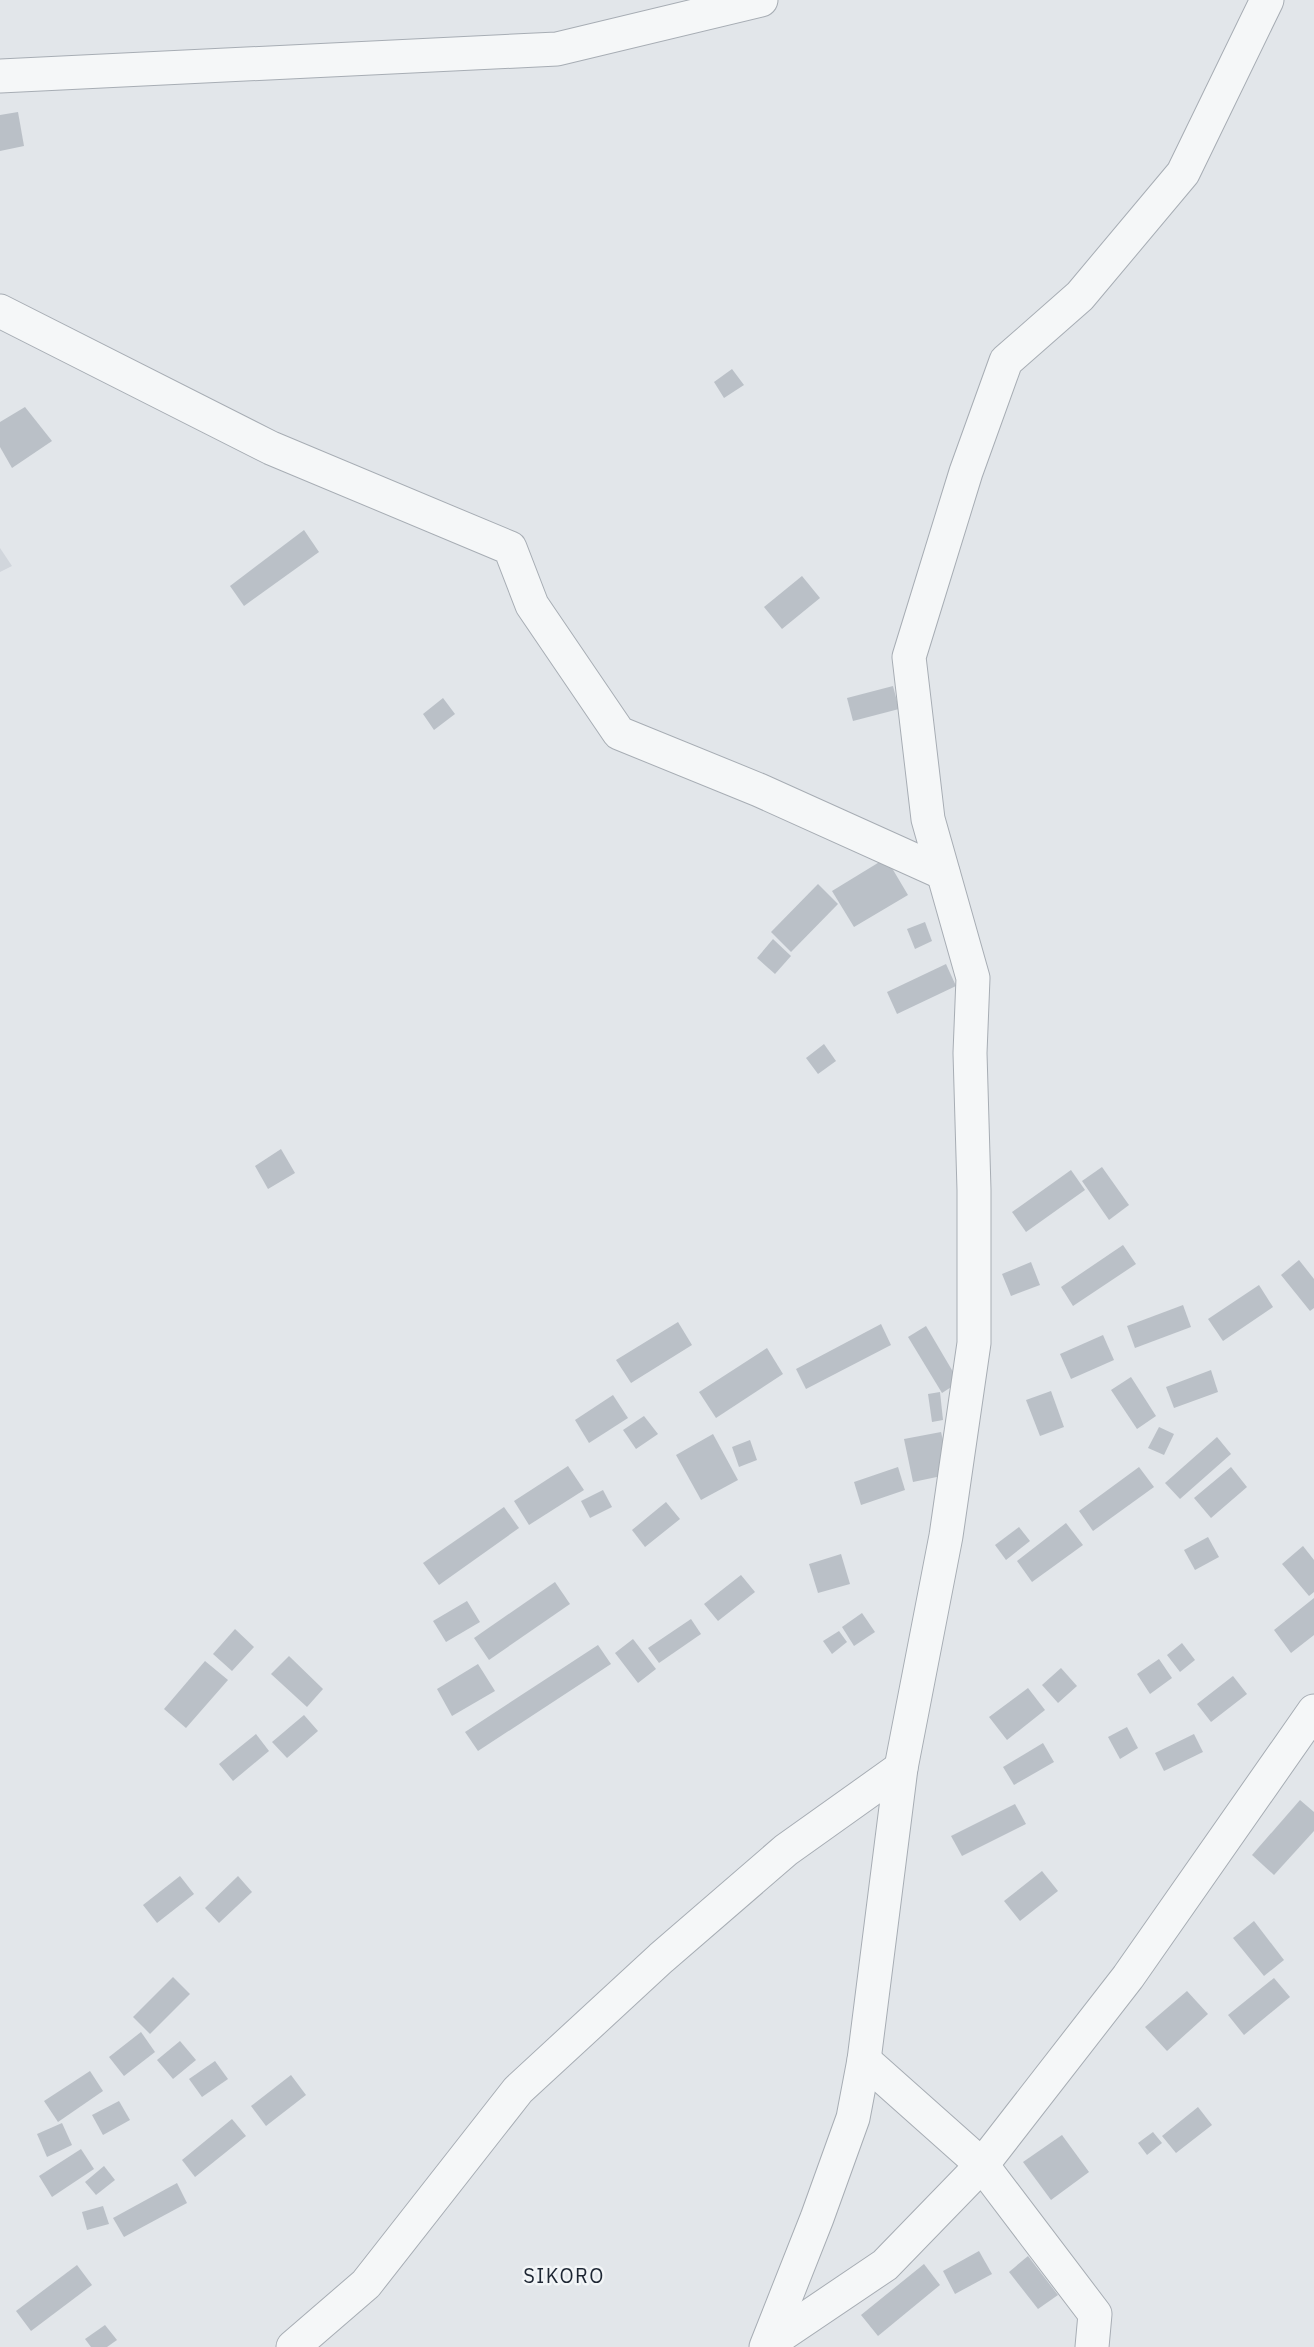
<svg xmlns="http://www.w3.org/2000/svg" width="1314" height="2347" font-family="'IBM Plex Sans',sans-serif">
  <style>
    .built { fill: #d1d6dc }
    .building { fill: #bac0c7 }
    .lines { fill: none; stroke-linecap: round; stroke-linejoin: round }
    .minor-casing { stroke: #a7adb4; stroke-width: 35 }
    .minor { stroke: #f5f7f8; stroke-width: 33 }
    .labels { text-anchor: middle; stroke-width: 5; stroke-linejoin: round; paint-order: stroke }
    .quarter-label { font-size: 20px; letter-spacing: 1.5px; fill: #1d2633; stroke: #f2f5f7 }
  </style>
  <rect width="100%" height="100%" fill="#e2e6ea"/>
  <polygon class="built" points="0,548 12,566 0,572"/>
  <g class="building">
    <polygon points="18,112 24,146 0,151 0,115"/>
    <polygon points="732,369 744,385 724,398 714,382"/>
    <polygon points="25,407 52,441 12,468 0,447 0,422"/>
    <polygon points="304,530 319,552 244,606 230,586"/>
    <polygon points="802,576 820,598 782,629 764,607"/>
    <polygon points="893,686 899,709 853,721 847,698"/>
    <polygon points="443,698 455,714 434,730 423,714"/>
    <polygon points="886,858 908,895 854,927 832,891"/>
    <polygon points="818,884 838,904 791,952 771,932"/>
    <polygon points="925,922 932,941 915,949 907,929"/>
    <polygon points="773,939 791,956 775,974 757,958"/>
    <polygon points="946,964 956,986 897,1014 887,992"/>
    <polygon points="824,1044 836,1061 818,1074 806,1058"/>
    <polygon points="281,1149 295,1173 268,1189 255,1166"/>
    <polygon points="1102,1167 1129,1205 1109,1220 1082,1181"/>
    <polygon points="1071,1170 1085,1190 1026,1232 1012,1212"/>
    <polygon points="1123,1245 1136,1264 1073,1306 1061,1287"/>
    <polygon points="1299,1260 1314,1279 1314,1308 1310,1311 1281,1275"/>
    <polygon points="1031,1262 1040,1285 1011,1296 1002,1274"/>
    <polygon points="1259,1285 1273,1307 1223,1341 1208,1319"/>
    <polygon points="1183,1305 1191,1327 1135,1348 1127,1326"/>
    <polygon points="678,1322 692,1345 631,1383 616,1360"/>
    <polygon points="881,1324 891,1345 806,1389 796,1369"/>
    <polygon points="926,1326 959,1382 942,1393 908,1337"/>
    <polygon points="1103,1335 1114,1360 1071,1379 1060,1354"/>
    <polygon points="767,1348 783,1374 716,1418 699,1392"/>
    <polygon points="1211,1370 1218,1392 1174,1408 1166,1387"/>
    <polygon points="1131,1377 1156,1416 1137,1429 1111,1390"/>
    <polygon points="1051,1391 1064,1427 1040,1436 1026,1400"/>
    <polygon points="940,1392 943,1420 932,1422 928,1394"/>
    <polygon points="613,1395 628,1418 589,1443 575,1420"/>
    <polygon points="644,1416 658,1434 636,1449 623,1430"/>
    <polygon points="1159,1427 1174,1434 1164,1455 1148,1448"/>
    <polygon points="941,1432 951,1474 913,1482 904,1439"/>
    <polygon points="713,1434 738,1480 701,1500 676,1455"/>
    <polygon points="1217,1437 1231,1454 1180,1499 1165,1483"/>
    <polygon points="750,1440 757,1460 739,1467 732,1447"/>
    <polygon points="568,1466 584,1490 529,1525 514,1501"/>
    <polygon points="898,1467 905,1490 861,1505 854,1482"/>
    <polygon points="1139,1467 1154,1487 1093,1531 1079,1511"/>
    <polygon points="1231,1467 1247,1487 1211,1518 1194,1498"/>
    <polygon points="603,1490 612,1507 590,1518 581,1501"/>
    <polygon points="666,1502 680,1519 645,1547 632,1530"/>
    <polygon points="504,1507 519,1528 439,1585 423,1563"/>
    <polygon points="1066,1523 1083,1545 1032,1582 1017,1561"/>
    <polygon points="1019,1527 1030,1541 1006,1560 995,1545"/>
    <polygon points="1208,1537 1219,1557 1195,1570 1184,1550"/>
    <polygon points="1303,1546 1314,1560 1314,1592 1309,1596 1282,1564"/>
    <polygon points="841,1554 850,1584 818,1593 809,1564"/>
    <polygon points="741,1575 755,1592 718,1621 704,1604"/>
    <polygon points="555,1582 570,1604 489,1660 474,1638"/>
    <polygon points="1314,1598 1314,1635 1291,1653 1274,1630"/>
    <polygon points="467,1601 480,1622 446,1642 433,1621"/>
    <polygon points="862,1613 875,1632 854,1646 842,1627"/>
    <polygon points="691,1619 701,1634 659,1663 648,1648"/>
    <polygon points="235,1629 254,1647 232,1671 213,1654"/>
    <polygon points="839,1631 847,1642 832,1654 823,1641"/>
    <polygon points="633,1639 656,1669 638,1683 615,1653"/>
    <polygon points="1182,1643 1195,1660 1180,1672 1167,1655"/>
    <polygon points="598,1645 611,1664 478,1751 465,1732"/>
    <polygon points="289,1656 323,1689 307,1707 271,1674"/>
    <polygon points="1159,1659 1172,1678 1150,1694 1137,1674"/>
    <polygon points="205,1661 228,1680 186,1728 164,1709"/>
    <polygon points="478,1664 495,1691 452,1716 437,1689"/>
    <polygon points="1061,1668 1077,1686 1058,1703 1042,1685"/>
    <polygon points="1233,1676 1247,1694 1211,1722 1197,1704"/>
    <polygon points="1028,1688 1045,1710 1007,1740 989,1717"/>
    <polygon points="304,1715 318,1731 287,1758 272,1742"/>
    <polygon points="1127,1727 1138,1748 1120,1759 1108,1737"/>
    <polygon points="256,1734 269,1751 233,1781 219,1764"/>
    <polygon points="1194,1734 1203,1752 1164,1771 1155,1753"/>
    <polygon points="1043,1743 1054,1762 1014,1785 1003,1767"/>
    <polygon points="1300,1800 1314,1812 1314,1831 1274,1875 1252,1855"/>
    <polygon points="1015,1804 1026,1824 962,1856 951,1836"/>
    <polygon points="1042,1871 1058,1891 1020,1921 1004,1901"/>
    <polygon points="180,1876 194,1894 157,1923 143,1905"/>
    <polygon points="238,1876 252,1892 219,1923 205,1908"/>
    <polygon points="1254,1921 1284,1960 1264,1976 1233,1938"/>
    <polygon points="173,1977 190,1994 150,2034 133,2017"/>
    <polygon points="1274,1978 1290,1997 1244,2035 1228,2015"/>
    <polygon points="1187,1991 1208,2014 1167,2051 1145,2027"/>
    <polygon points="141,2032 155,2052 124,2076 109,2057"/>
    <polygon points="180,2041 196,2060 173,2079 157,2060"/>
    <polygon points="215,2061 228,2079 202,2097 189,2079"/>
    <polygon points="90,2071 103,2091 58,2122 44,2101"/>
    <polygon points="291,2075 306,2095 266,2126 251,2106"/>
    <polygon points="119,2101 130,2120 103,2135 92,2115"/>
    <polygon points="1198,2107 1212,2125 1176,2153 1162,2136"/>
    <polygon points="232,2119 246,2136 195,2177 182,2160"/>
    <polygon points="62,2123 72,2145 47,2157 37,2134"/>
    <polygon points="1153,2132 1162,2143 1147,2155 1138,2143"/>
    <polygon points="1062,2135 1089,2172 1051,2200 1023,2162"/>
    <polygon points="81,2149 94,2169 52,2197 39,2176"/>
    <polygon points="104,2166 115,2180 96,2195 85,2182"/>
    <polygon points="177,2183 187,2203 124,2237 113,2218"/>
    <polygon points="103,2206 109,2224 87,2230 82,2212"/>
    <polygon points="979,2251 992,2274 955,2294 943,2271"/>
    <polygon points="1028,2256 1058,2295 1038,2309 1009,2272"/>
    <polygon points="924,2264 940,2285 878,2336 861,2315"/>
    <polygon points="77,2265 92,2285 31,2331 16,2311"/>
    <polygon points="105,2325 117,2340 107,2347 91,2347 85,2339"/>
  </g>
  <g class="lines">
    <defs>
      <g id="minor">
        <polyline points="0,76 557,49 761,0"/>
        <polyline points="0,311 271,448 510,548 532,605 619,733 759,790 943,873"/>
        <polyline points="864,2060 982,2165 1095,2314 1092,2347"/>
        <polyline points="768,2344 885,2265 982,2165 1128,1977 1314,1711"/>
        <polyline points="293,2347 366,2284 518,2090 661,1958 786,1850 901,1768"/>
        <polyline points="766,2347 817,2218 853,2118 864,2060 901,1768 946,1536 974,1343 974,1190 970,1053 973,978 928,819 909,657 966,472 1006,361 1080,296 1183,173 1267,0"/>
      </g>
    </defs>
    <use href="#minor" class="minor-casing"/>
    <use href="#minor" class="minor"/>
  </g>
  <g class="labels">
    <g class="quarter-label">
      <text x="564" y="2283">SIKORO</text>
    </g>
  </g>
</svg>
